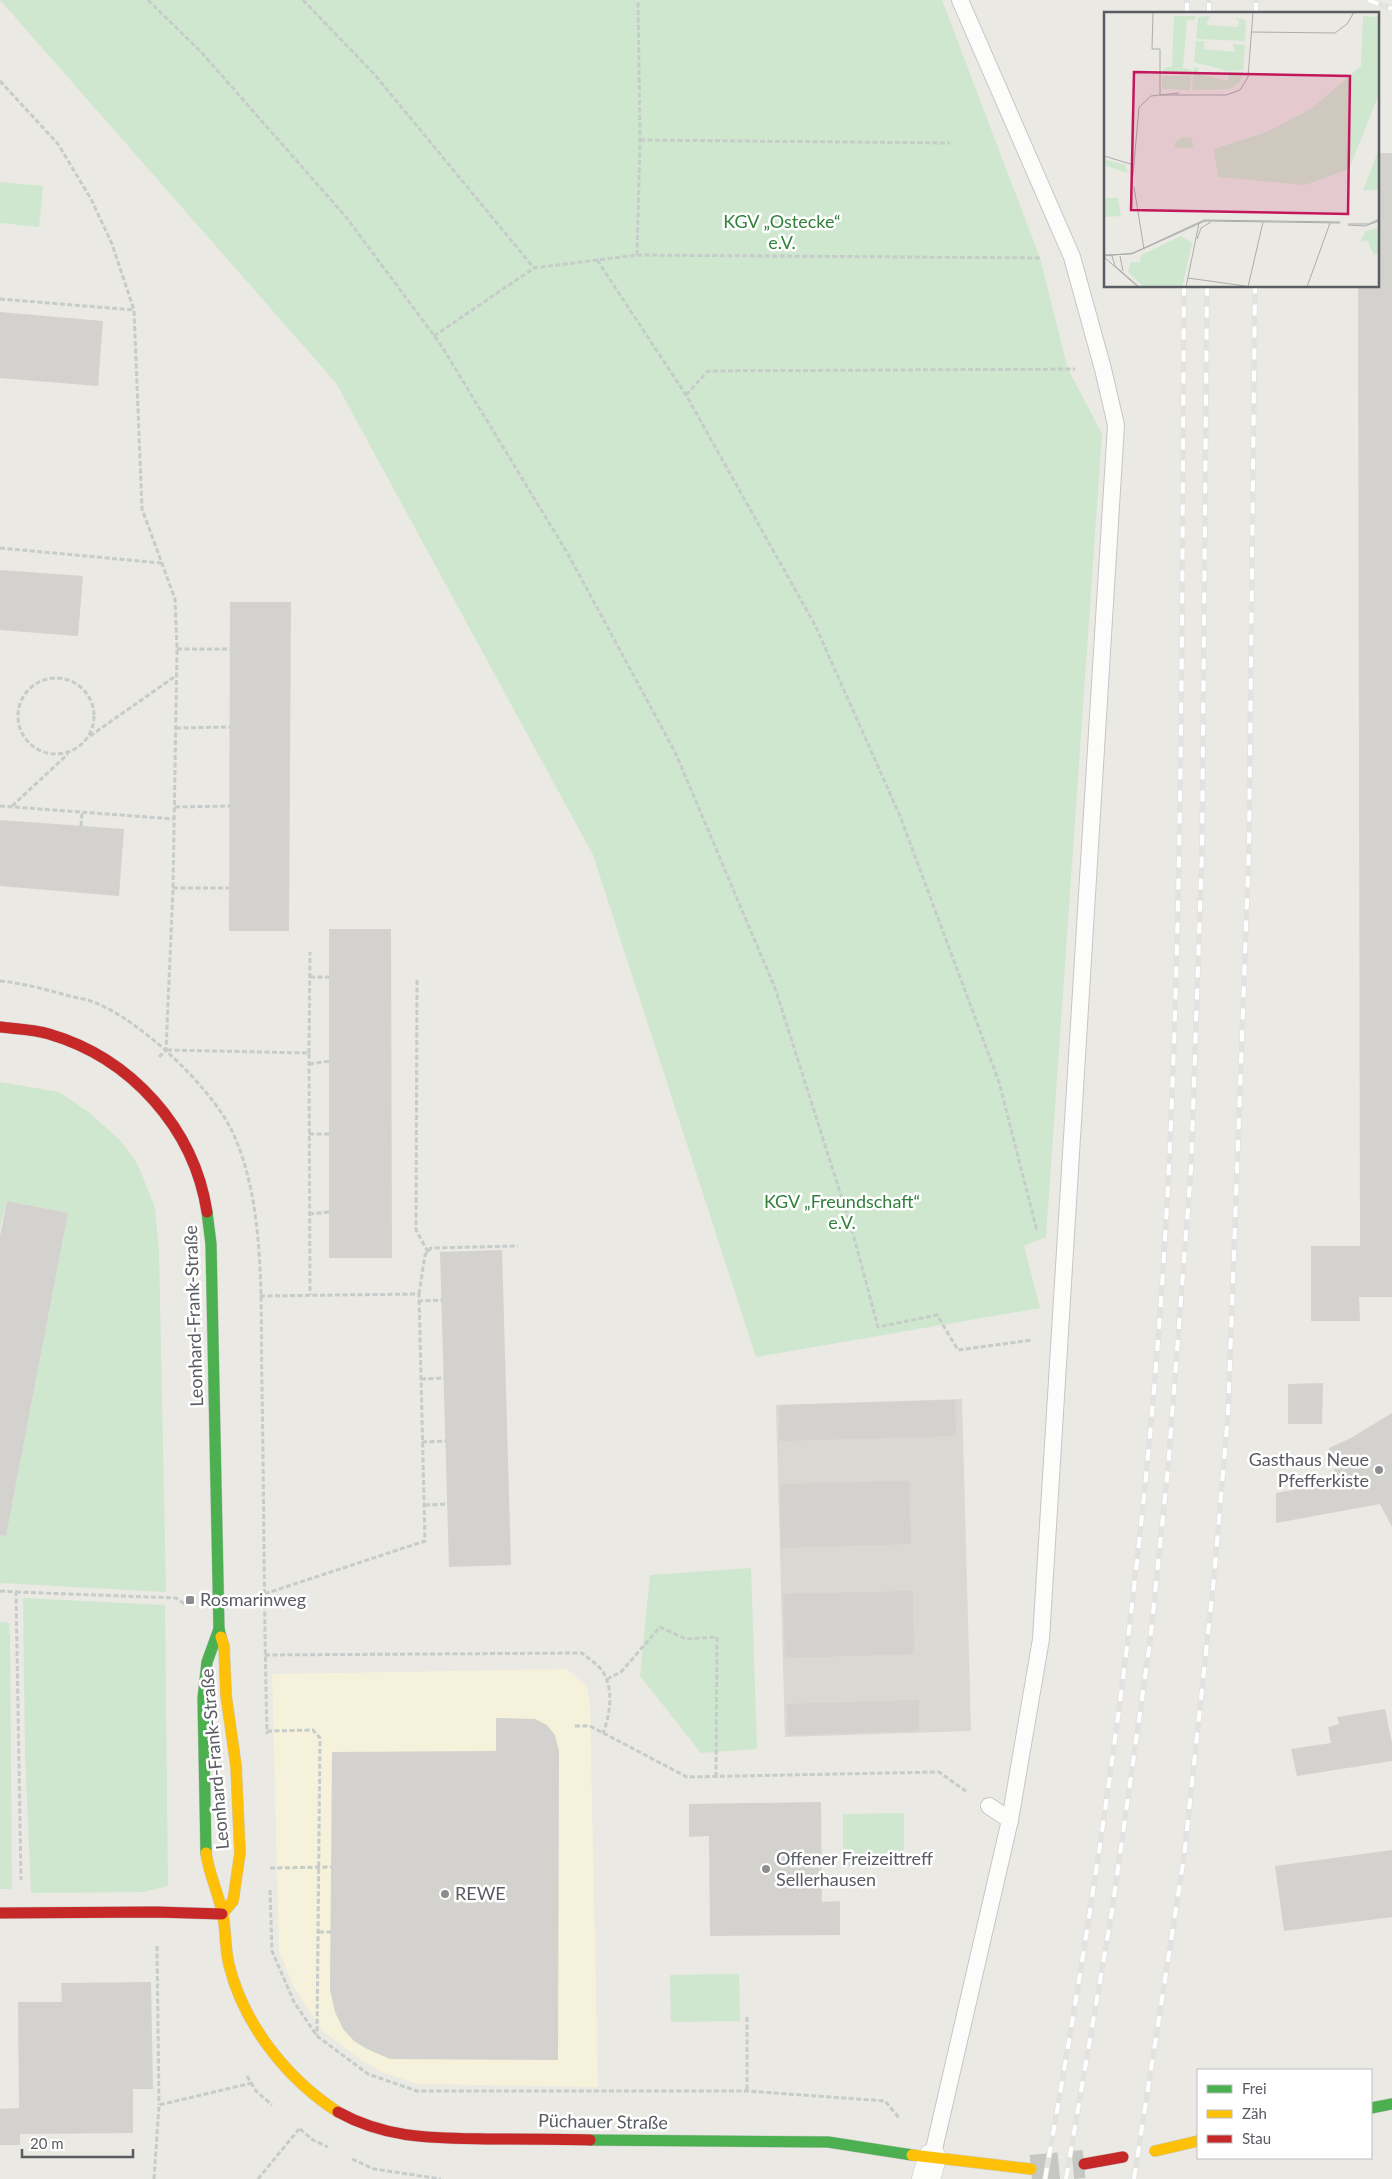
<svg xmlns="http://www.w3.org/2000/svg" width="1392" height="2179" font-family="Lato,sans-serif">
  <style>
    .commercial { fill: #f5f1da }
    .industrial { fill: #d9d8d3 }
    .green { fill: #d0e7cf }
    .building { fill: #d3d2ce }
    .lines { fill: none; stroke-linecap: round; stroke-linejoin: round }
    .secondary-tunnel { stroke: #c6c6c3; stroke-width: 28; stroke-dasharray: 28 14; stroke-linecap: butt }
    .lane-casing { stroke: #c6c7c5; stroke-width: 18 }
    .street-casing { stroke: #c6c7c5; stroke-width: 29 }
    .fast-casing { stroke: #c7c8c7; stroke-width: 12 }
    .slow-casing { stroke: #c7c8c7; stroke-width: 12 }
    .jam-casing { stroke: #c7c8c7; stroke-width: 12 }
    .path { stroke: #c6ccc9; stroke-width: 3; stroke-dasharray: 5 2.5; stroke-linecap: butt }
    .lane { stroke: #fcfcfb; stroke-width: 16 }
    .street { stroke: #fcfcfb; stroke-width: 28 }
    .fast { stroke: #4caf50; stroke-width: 11 }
    .slow { stroke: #ffc107; stroke-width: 11 }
    .jam { stroke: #c62828; stroke-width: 11 }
    .rail-casing { stroke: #e2e2e1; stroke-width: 5.5 }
    .rail { stroke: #fff; stroke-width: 4; stroke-dasharray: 11; stroke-linecap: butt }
    .poi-dot { fill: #8c8d8f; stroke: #fff; stroke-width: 2 }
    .labels { text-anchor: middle; stroke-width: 5; stroke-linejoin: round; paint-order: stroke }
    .park-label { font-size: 18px; fill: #31813b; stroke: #fff }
    .street-label { font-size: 18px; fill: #595c62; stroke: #fff }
    .poi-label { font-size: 18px; fill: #595c62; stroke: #fff; text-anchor: start }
    .inset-road { fill: none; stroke: #acadab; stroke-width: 1 }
    .view { fill: #c2185b; fill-opacity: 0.15; stroke: #c2185b; stroke-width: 2.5 }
    .inset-edge { fill: none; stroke: #595c62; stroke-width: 2.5 }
  </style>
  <rect width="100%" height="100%" fill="#eae9e3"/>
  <polygon class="commercial" points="567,1669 587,1687 590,1703 598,2087 417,2084 382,2072 362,2061 323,2031 293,1986 279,1951 272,1674"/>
  <polygon class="industrial" points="962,1399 971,1731 785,1737 776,1405"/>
  <g class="green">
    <polygon points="0,0 942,0 1040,258 1068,369 1102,434 1046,1237 1024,1246 1040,1308 756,1357 593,855 336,383"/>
    <polygon points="0,182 43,186 39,227 0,223"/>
    <polygon points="0,1082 59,1092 87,1111 120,1140 138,1165 155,1208 159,1251 166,1592 0,1583 0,1535 6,1536 68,1213 7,1201 0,1228"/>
    <polygon points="751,1568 757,1749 701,1753 640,1676 650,1575"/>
    <polygon points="23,1598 165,1605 168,1886 143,1892 31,1893 25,1751"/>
    <polygon points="0,1622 9,1623 10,1637 12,1889 0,1889"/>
    <polygon points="904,1813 904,1866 843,1866 843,1814"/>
    <polygon points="739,1974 740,2021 671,2022 670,1975"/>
  </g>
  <g class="building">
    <polygon points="1378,153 1392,153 1392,1297 1359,1297 1360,1321 1311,1321 1311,1246 1360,1246 1358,286 1378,286"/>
    <polygon points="0,312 103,321 98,386 0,378"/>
    <polygon points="0,570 83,576 78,636 0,630"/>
    <polygon points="230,602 291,602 289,931 229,931"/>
    <polygon points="0,820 124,829 119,896 0,886"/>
    <polygon points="329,929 391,929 392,1258 329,1258"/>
    <polygon points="7,1201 68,1213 6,1536 0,1535 0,1236"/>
    <polygon points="502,1250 511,1565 449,1567 440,1252"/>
    <polygon points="1323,1383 1322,1424 1288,1424 1288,1384"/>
    <polygon points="955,1400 956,1436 779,1441 779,1405"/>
    <polygon points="1392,1413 1392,1527 1380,1504 1276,1523 1276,1493 1326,1484 1336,1467 1329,1448 1351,1438"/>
    <polygon points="909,1481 911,1544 781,1548 780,1484"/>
    <polygon points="913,1591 914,1654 785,1658 783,1594"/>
    <polygon points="919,1700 919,1731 788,1735 787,1704"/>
    <polygon points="1385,1709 1392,1743 1392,1761 1297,1776 1291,1749 1331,1743 1328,1727 1339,1724 1337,1717"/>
    <polygon points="496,1718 535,1719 547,1725 555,1735 559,1751 558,2060 390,2059 367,2049 354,2041 343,2029 335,2012 330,1990 332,1752 496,1751"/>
    <polygon points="821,1802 822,1902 840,1901 840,1935 710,1936 709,1836 689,1837 689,1804"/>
    <polygon points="1392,1850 1392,1917 1284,1931 1275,1866"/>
    <polygon points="151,1982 153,2089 133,2089 133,2133 20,2134 20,2145 0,2145 0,2109 19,2108 18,2002 62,2002 61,1983"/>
  </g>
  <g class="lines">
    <polyline class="secondary-tunnel" points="1031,2169 1084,2164"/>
    <defs>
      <g id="lane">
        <polyline points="989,1806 1010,1820"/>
        <polyline points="932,2158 1010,1820 1041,1639 1116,425 1103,369 1072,257 960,0"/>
      </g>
      <polyline id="street" points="926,2179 932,2158"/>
      <g id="fast">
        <polyline points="207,1212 211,1244 219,1629 221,1637"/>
        <polyline points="206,1853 203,1698 207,1662 219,1629"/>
        <polyline points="1371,2108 1392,2104"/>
        <polyline points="590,2140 828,2142 912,2155"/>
      </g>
      <g id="slow">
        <polyline points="221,1637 224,1646 226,1695 236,1766 240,1853 233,1901 222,1914"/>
        <path d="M206 1853C209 1875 219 1894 223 1916 226 1932 225 1949 229 1965 244 2025 287 2079 338 2112"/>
        <polyline points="1155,2151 1198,2141"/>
        <polyline points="912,2155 1031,2169"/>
      </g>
      <g id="jam">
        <path d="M0 1027C16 1029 33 1029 49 1034 131 1058 194 1128 207 1212"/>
        <polyline points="0,1913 156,1912 222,1914"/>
        <path d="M338 2112C387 2139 432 2138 487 2139 521 2139 556 2139 590 2140"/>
        <polyline points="1084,2164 1123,2157"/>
      </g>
    </defs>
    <use href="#lane" class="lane-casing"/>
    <use href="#street" class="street-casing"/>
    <use href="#fast" class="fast-casing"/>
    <use href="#slow" class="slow-casing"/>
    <use href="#jam" class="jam-casing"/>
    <g class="path">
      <polyline points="148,0 202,53 346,217 441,345 568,554 675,752 775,988 852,1230 878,1327 937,1315 958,1350 1032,1340"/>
      <polyline points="303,0 375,75 534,268"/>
      <polyline points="0,81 58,144 91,199 112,244 134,310 142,509 175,599 177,649 173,888 166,1050 158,1058"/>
      <polyline points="640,140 950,143"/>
      <polyline points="637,255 640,140 638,0"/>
      <polyline points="597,260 686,395 815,625 900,816 999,1082 1037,1231"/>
      <polyline points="0,299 134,310"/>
      <polyline points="434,336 534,268 637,255 1042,258"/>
      <polyline points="686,395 708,371 1075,369"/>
      <polyline points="0,548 161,563"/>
      <polyline points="177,649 230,649"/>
      <circle cx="56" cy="716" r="38"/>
      <polyline points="176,728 230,727"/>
      <polyline points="90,736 177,675"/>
      <polyline points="0,806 174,819"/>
      <polyline points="12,806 68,754"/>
      <polyline points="175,807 230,806"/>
      <polyline points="81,826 82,812"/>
      <polyline points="173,888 229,888"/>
      <polyline points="310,977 329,977"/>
      <polyline points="417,980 416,1230 428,1252"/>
      <path d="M0 981C22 983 44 989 66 995 76 998 87 999 96 1003 142 1022 210 1086 232 1131 267 1205 260 1307 262 1388 264 1503 264 1619 267 1734"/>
      <polyline points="167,1050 309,1053 310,1295"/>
      <polyline points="309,1053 310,952"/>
      <polyline points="309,1064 330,1061"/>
      <polyline points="309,1134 330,1134"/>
      <polyline points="309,1214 330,1212"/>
      <polyline points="419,1294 425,1255 431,1248 518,1246"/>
      <polyline points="260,1296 419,1294 425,1541 264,1594"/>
      <polyline points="418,1301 442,1300"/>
      <polyline points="421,1379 444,1378"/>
      <polyline points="422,1442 446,1441"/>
      <polyline points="425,1505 448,1504"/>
      <polyline points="0,1591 16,1592 21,1880"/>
      <polyline points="16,1592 176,1598 186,1605"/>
      <path d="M265 1655 582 1653C589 1659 598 1664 603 1672 614 1689 610 1716 603 1733"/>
      <polyline points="607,1679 621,1672 660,1627 686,1639 717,1637 716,1777"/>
      <polyline points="575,1726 590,1726 687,1777 939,1772 967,1792"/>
      <polyline points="267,1731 313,1730 320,1738 317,2035"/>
      <polyline points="270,1868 331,1867"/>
      <polyline points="270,1890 272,1951 294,2002 317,2036 368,2074 417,2091 747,2091 885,2101 900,2119"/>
      <polyline points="319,1932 331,1932"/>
      <polyline points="157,1946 159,2105"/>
      <polyline points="747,2017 747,2091"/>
      <polyline points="247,2076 256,2091 272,2105"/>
      <polyline points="300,2129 313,2140 328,2147"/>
      <polyline points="352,2159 374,2169 441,2179"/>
      <polyline points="154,2179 159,2105 252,2083"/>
      <polyline points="258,2179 299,2129"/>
    </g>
    <use href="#lane" class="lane"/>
    <use href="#street" class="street"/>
    <use href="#fast" class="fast"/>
    <use href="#slow" class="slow"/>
    <use href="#jam" class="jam"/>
    <defs>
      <g id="rail">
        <polyline points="1368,0 1392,9"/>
        <polyline points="1187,14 1187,0"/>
        <polyline points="1209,14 1209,0"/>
        <polyline points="1256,14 1256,0"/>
        <path d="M1045 2179C1105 1844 1153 1506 1169 1165 1183 872 1182 579 1184 286"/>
        <polyline points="1066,2179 1112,1911 1150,1642 1168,1468 1191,1169 1202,850 1207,286"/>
        <polyline points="1134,2179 1184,1857 1214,1578 1228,1414 1249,847 1255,286"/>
      </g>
    </defs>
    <use href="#rail" class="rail-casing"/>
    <use href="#rail" class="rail"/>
  </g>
  <g class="poi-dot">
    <circle cx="1379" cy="1470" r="5"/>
    <rect x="185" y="1595" width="10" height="10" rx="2.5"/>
    <circle cx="766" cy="1869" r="5"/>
    <circle cx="445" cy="1894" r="5"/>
  </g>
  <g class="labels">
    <g class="park-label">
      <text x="782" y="228">KGV „Ostecke“<tspan x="782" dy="21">e.V.</tspan></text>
      <text x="842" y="1208">KGV „Freundschaft“<tspan x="842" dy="21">e.V.</tspan></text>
    </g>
    <g class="street-label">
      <text transform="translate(194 1316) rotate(-92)" y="6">Leonhard-Frank-Straße</text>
      <text transform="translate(215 1759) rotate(-95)" y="6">Leonhard-Frank-Straße</text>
      <text transform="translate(603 2122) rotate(1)" y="6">Püchauer Straße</text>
    </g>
    <g class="poi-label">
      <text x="1369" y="1466" text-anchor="end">Gasthaus Neue<tspan x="1369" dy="21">Pfefferkiste</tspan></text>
      <text x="200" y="1606">Rosmarinweg</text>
      <text x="776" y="1865">Offener Freizeittreff<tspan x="776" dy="21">Sellerhausen</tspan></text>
      <text x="455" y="1900">REWE</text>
    </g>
  </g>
  <g transform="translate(1104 12)">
    <rect width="275" height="275" fill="#eae9e3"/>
    <path d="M70 4H92L90 8H83L79 56 88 58 85 62H58L61 55H68ZM106 4 102 13 134 15 135 9 131 6 142 8 141 29 92 27 94 5ZM259 4 275 5V82L245 157 201 173 114 165 110 137 160 121 207 97 257 54ZM92 29 104 30 100 31V37L131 40 129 32 141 33 139 58 124 59 90 50ZM90 55 95 56 94 62 125 69 124 60H139L135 71 126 77 88 78ZM58 64H87L86 78 58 77ZM78 125 88 126 89 136H71V131ZM275 137V178H259ZM0 147 21 153 24 161 2 154ZM0 186H14L17 204 0 205ZM273 216 275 241 270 243 263 228 256 230 262 219ZM77 224 88 231 78 275H40L24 260 27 250H36L37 243Z" fill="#d0e7cf"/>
    <path class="inset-road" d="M49 0 48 37H56V83M147 20 231 21 243 12 250 0M56 83H122L136 78 144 65 149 0M0 144 30 153M29 163 35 95 47 84 75 81M30 175 40 237M244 212H265L275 207M244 213 261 214 275 209M93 227 97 216 107 210M0 243 27 242 100 208 236 210M0 244 30 241 101 209 236 211M8 244 11 254 35 275M16 244 19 259M0 245 34 275M84 266 148 275M82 275 95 211M144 275 159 210M203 275 226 211"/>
    <path class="view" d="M30 60 246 64 244 202 27 198Z"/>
    <rect width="275" height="275" class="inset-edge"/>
  </g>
  <rect x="1197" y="2069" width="175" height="90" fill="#ffffff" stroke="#bdbec0"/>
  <rect x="1207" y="2085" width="25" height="8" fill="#4caf50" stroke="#bdbec0"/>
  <text x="1242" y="2094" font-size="15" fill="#595c62">Frei</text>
  <rect x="1207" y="2110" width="25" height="8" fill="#ffc107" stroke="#bdbec0"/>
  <text x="1242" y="2119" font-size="15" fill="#595c62">Zäh</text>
  <rect x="1207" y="2135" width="25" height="8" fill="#c62828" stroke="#bdbec0"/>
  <text x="1242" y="2144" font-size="15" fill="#595c62">Stau</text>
  <path d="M22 2149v8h111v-8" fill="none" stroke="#595c62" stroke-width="2.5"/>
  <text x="30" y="2149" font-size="15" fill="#595c62" stroke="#ffffff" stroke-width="4" paint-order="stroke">20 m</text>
</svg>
